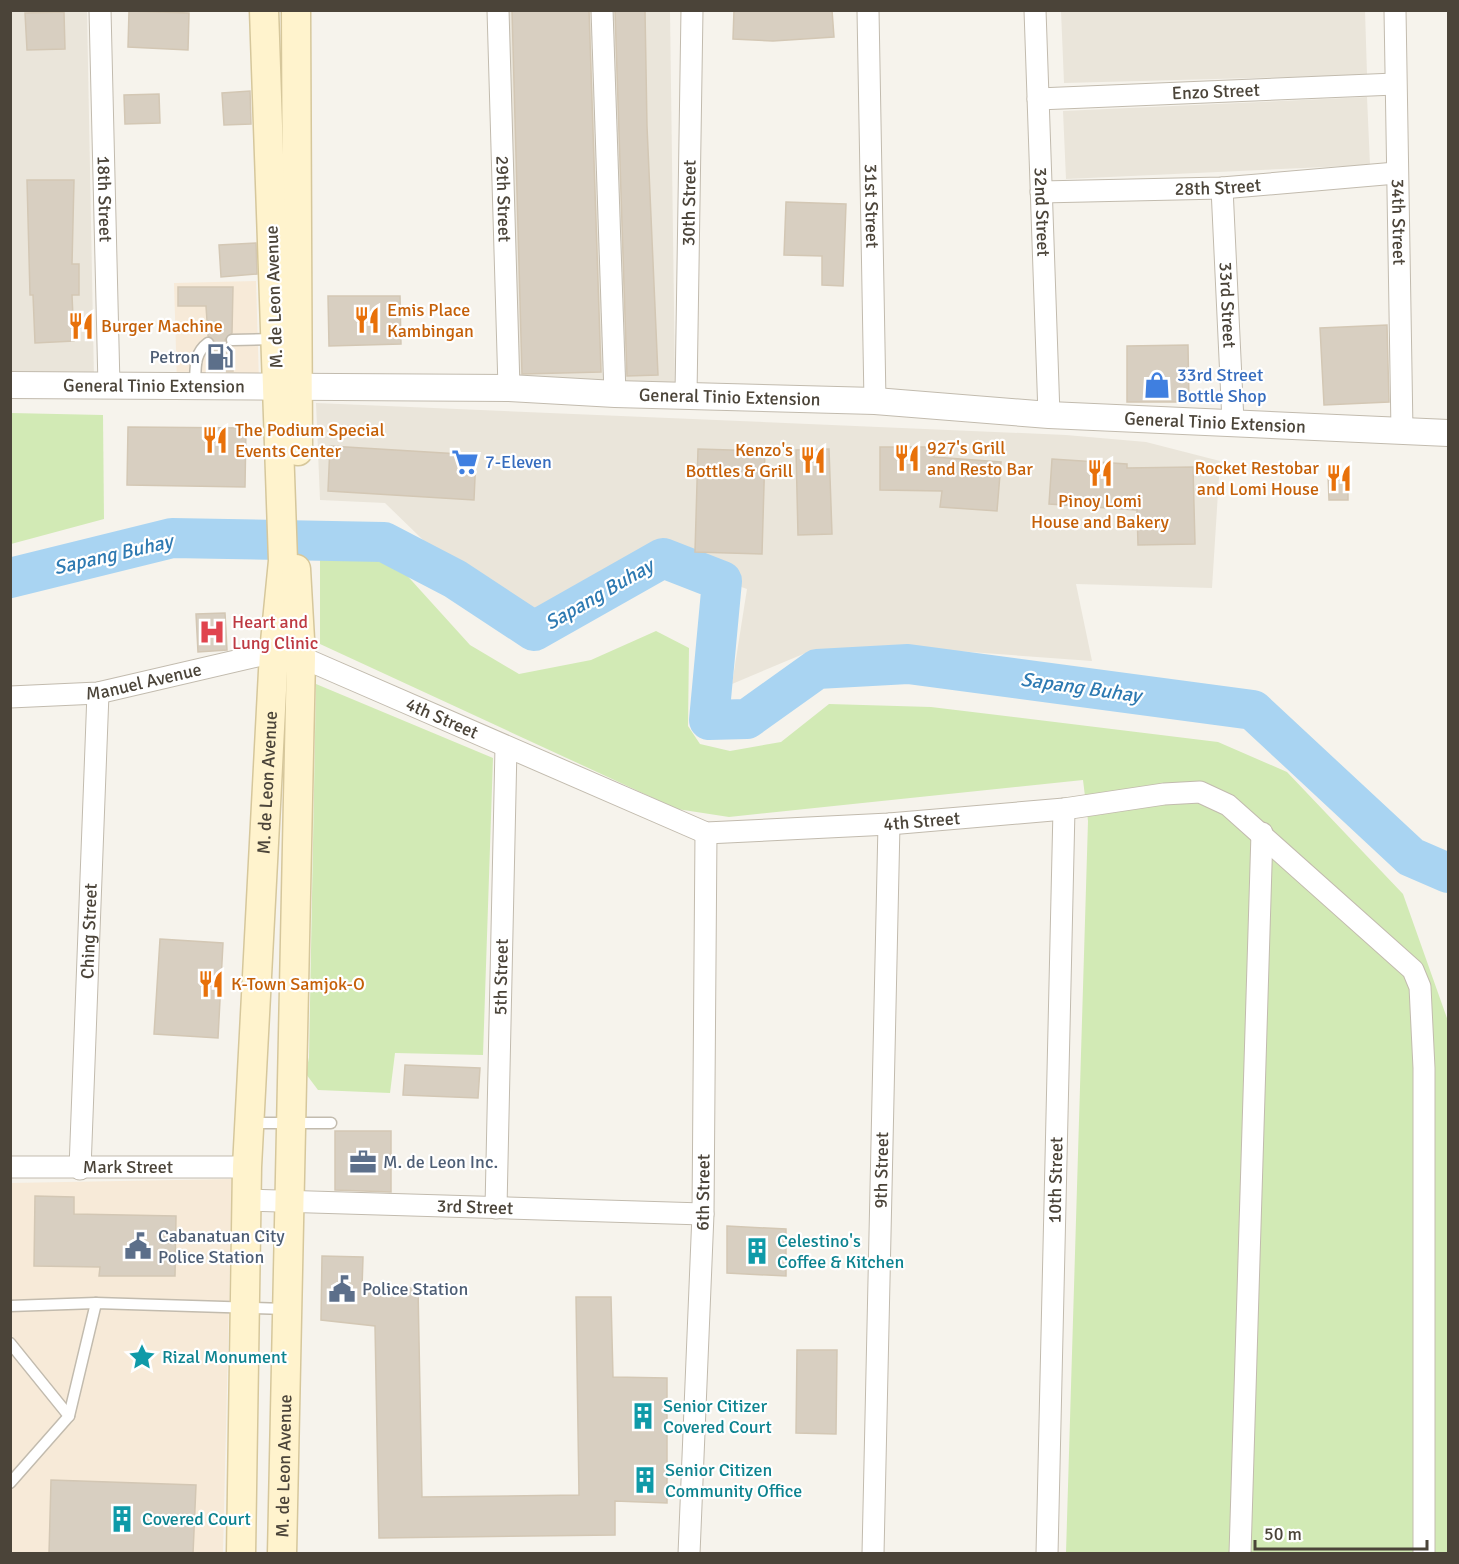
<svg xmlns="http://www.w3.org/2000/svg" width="1459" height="1564" font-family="Signika,sans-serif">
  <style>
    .residential { fill: #eae5da }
    .commercial { fill: #f7ead8 }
    .green { fill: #d2eab5 }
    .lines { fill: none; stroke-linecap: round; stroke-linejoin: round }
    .river { stroke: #a9d4f2; stroke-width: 40 }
    .building { fill: #d8cfc1; stroke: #d3c7b4; stroke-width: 1.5 }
    .service-casing { stroke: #c2bbae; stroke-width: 13 }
    .minor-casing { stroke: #c2bbae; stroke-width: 23 }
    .tertiary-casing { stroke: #c2bbae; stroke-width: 28 }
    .secondary-casing { stroke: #d6c79b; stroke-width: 31 }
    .service { stroke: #fff; stroke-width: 10 }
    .minor { stroke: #fff; stroke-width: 21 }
    .tertiary { stroke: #fff; stroke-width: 26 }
    .secondary { stroke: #fff3cd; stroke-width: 28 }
    .labels { text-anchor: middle; stroke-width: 4.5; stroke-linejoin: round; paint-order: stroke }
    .street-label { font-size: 18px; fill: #4b4439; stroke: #fff }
    .food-label { font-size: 18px; fill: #c56008; stroke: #fff; text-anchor: start }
    .service-label { font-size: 18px; fill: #4e5e75; stroke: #fff; text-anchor: start }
    .shop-label { font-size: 18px; fill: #366cbe; stroke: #fff; text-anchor: start }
    .health-label { font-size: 18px; fill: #be3a42; stroke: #fff; text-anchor: start }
    .culture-label { font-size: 18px; fill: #0d838f; stroke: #fff; text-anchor: start }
    .water-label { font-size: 20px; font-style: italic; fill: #2e7ab2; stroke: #fff }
  </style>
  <rect width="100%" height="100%" fill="#f6f3ec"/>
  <g class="residential">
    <polygon points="11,11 87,11 94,380 11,377"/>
    <polygon points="504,11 670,11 675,383 514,379"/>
    <polygon points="1061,11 1365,11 1367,75 1064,83"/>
    <polygon points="1367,97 1370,165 1066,179 1063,111"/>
    <polygon points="316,403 1066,435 1146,442 1220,461 1212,588 1076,584 1092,661 929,649 808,652 732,684 747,589 671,563 551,630 490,605 385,503 320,500"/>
  </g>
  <g class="commercial">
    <polygon points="256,281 259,382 177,384 174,283"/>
    <polygon points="232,1179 223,1553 11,1553 10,1183"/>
  </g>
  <g class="green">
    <polygon points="11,413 103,415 104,519 11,544"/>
    <polygon points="320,541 383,549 470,645 519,674 591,660 656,631 689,648 688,726 700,744 730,751 781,742 829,704 931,707 1218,742 1287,772 1403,894 1448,1021 1448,1553 1066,1553 1088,821 1083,780 729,817 677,809 320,644"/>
    <polygon points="316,684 493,758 483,1055 395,1053 390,1093 318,1090 306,1074 309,1057"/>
  </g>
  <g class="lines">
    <polyline class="river" points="10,578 172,538 384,542 455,579 534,631 663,558 722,581 709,720 747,719 817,669 908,664 1253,710 1411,857 1448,873"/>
  </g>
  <g class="building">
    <polygon points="512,10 589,10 601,372 522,374"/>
    <polygon points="615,10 645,10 647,126 658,375 627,376"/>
    <polygon points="734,10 832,10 834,37 773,41 733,39"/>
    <polygon points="129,11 189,13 188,50 128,47"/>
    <polygon points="64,12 65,49 27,50 25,13"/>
    <polygon points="250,91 251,124 224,125 222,93"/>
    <polygon points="159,94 160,123 125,124 124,95"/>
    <polygon points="27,180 74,180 72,264 79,264 79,295 72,295 74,341 35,343 33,295 30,295"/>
    <polygon points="786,202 846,204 843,286 822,285 822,256 784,255"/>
    <polygon points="256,243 257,274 221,277 219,245"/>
    <polygon points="178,287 233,287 232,333 225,340 226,344 232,347 233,371 208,371 208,353 215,342 208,336 206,306 178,306"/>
    <polygon points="328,296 400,296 401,344 329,346"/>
    <polygon points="1387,325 1389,402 1324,405 1320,328"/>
    <polygon points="1188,345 1189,402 1127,402 1127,346"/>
    <polygon points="128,427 246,428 245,487 127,485"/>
    <polygon points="330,446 476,455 474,500 328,491"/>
    <polygon points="880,447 934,447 934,457 1001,462 997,511 940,507 942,491 880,490"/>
    <polygon points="698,449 765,451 762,554 695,552"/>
    <polygon points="829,449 832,534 798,535 796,450"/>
    <polygon points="1052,459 1127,464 1127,468 1193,467 1195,544 1138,545 1137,510 1049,504"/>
    <polygon points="1328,473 1348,473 1348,500 1329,500"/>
    <polygon points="225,613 227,650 198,652 196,614"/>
    <polygon points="160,939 223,943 218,1038 154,1034"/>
    <polygon points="405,1065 480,1068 478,1098 403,1095"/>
    <polygon points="335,1131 391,1131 391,1192 335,1190"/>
    <polygon points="35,1196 74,1197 74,1214 176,1216 175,1276 99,1276 100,1267 34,1266"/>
    <polygon points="727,1226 786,1229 786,1276 727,1273"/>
    <polygon points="322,1256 363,1257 362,1288 418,1288 422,1497 579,1495 576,1297 611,1297 613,1377 667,1378 667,1503 615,1501 615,1535 379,1538 375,1326 321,1320"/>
    <polygon points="797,1350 837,1350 836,1434 796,1433"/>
    <polygon points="51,1480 196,1485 193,1554 49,1554"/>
  </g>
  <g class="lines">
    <defs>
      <g id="service">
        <polyline points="232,340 274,339"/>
        <path d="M195 386C196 369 193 354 208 343"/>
        <polyline points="250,1123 331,1123"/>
        <polyline points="10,1306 96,1303 286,1309"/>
        <polyline points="10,1343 69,1416"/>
        <polyline points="10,1483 69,1416 96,1303"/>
      </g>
      <g id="minor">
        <path id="s1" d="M100 10 109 386"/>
        <path id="s2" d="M498 10 509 388"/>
        <polyline points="602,10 615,394"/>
        <path id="s3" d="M868 10 875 401"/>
        <path id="s4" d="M1035 10 1049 415"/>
        <path id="s5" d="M1395 10 1402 431"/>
        <path id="s6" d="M1038 99 1395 84"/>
        <path id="s7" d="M1222 188 1233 422"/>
        <path id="s8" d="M1041 192 1222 188 1396 173"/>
        <path id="s9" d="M686 395 692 10"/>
        <path id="s10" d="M10 697 98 693 274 652 301 657 706 833 889 824 1064 809 1164 794 1200 792 1228 805 1413 970 1420 987 1424 1068V1554"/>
        <path id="s11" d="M10 1167H247"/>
        <path id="s12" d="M80 1169 98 693"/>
        <path id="s13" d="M245 1200 703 1214"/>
        <path id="s14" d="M496 1208 506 747"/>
        <path id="s15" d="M689 1554 703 1214 706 833"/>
        <path id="s16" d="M873 1554 889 824"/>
        <path id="s17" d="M1047 1554 1064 809"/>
        <polyline points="1240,1554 1262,833"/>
      </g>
      <g id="tertiary">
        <path id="s18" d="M10 385 509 388 615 394 875 401 1049 415 1448 433"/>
      </g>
      <g id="secondary">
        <polyline points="296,10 298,451"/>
        <path id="s19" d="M241 1554 247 1167 274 652 283 561 264 10"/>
        <path id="s20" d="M282 1554 301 657 296 569"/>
      </g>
    </defs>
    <use href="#service" class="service-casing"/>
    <use href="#minor" class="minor-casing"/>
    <use href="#tertiary" class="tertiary-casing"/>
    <use href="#secondary" class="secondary-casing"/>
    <use href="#service" class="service"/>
    <use href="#minor" class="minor"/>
    <use href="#tertiary" class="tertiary"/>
    <use href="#secondary" class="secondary"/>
  </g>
  <defs>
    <symbol id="restaurant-bare" viewBox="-9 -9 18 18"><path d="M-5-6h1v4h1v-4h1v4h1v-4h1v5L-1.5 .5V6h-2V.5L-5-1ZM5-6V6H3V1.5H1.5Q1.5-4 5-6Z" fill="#e8710a" stroke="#fff" stroke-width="2.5" paint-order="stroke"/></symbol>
    <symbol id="fuel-bare" viewBox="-9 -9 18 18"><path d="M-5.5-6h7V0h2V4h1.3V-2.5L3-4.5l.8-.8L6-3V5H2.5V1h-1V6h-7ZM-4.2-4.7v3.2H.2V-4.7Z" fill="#5c6f8a" stroke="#fff" stroke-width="2.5" paint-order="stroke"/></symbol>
    <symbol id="shop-bare" viewBox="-9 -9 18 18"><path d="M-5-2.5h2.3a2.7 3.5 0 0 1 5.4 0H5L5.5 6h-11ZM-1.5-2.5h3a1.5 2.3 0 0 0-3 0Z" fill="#3f7fe0" stroke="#fff" stroke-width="2.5" paint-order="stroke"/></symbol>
    <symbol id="supermarket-bare" viewBox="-9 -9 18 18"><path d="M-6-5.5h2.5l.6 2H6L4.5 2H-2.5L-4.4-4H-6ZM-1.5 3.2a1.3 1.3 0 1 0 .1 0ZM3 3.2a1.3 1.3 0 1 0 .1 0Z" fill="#3f7fe0" stroke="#fff" stroke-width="2.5" paint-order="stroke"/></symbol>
    <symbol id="hospital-bare" viewBox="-9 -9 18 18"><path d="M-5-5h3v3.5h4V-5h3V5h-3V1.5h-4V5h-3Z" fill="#e0444e" stroke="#fff" stroke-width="2.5" paint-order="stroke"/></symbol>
    <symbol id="office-bare" viewBox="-9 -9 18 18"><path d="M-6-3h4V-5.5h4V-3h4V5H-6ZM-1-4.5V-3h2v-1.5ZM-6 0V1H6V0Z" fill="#5c6f8a" stroke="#fff" stroke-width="2.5" paint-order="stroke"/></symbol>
    <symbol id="civic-bare" viewBox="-9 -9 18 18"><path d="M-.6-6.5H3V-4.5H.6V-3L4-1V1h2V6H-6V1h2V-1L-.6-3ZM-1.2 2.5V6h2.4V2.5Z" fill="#5c6f8a" stroke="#fff" stroke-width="2.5" paint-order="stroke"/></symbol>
    <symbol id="building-bare" viewBox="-9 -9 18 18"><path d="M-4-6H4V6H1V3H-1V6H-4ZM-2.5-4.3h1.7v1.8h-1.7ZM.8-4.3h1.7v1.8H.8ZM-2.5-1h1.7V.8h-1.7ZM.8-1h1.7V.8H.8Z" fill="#0f9aa8" stroke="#fff" stroke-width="2.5" paint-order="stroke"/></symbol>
    <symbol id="sight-bare" viewBox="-9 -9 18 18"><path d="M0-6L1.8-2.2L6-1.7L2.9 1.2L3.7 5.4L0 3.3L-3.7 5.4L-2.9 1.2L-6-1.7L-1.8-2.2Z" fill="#0f9aa8" stroke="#fff" stroke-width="2.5" paint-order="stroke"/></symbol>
  </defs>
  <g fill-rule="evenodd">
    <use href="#restaurant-bare" x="348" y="301" width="38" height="38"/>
    <use href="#restaurant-bare" x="62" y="307" width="38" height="38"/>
    <use href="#fuel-bare" x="201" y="338" width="38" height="38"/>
    <use href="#shop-bare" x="1138" y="366" width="38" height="38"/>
    <use href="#restaurant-bare" x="196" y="421" width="38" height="38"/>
    <use href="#restaurant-bare" x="888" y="439" width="38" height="38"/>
    <use href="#restaurant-bare" x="794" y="441" width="38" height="38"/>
    <use href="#supermarket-bare" x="446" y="443" width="38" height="38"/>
    <use href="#restaurant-bare" x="1081" y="454" width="38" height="38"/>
    <use href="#restaurant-bare" x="1320" y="459" width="38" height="38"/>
    <use href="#hospital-bare" x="193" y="613" width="38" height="38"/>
    <use href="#restaurant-bare" x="192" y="965" width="38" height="38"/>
    <use href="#office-bare" x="344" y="1143" width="38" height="38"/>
    <use href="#civic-bare" x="119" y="1227" width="38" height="38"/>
    <use href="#building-bare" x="738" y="1232" width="38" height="38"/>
    <use href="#civic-bare" x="323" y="1270" width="38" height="38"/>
    <use href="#sight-bare" x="123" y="1338" width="38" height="38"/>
    <use href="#building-bare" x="624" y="1397" width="38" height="38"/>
    <use href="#building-bare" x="626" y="1461" width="38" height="38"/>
    <use href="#building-bare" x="103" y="1500" width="38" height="38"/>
  </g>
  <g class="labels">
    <g class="street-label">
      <text dy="6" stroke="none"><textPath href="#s6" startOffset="178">Enzo Street</textPath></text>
      <text dy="6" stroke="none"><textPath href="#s8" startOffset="177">28th Street</textPath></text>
      <text dy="6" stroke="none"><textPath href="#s1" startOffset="189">18th Street</textPath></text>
      <text dy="6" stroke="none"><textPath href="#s2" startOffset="189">29th Street</textPath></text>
      <text dy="6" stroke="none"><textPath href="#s9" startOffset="192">30th Street</textPath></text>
      <text dy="6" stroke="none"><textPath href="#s3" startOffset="196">31st Street</textPath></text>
      <text dy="6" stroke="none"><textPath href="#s4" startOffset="202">32nd Street</textPath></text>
      <text dy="6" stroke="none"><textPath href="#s5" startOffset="212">34th Street</textPath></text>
      <text transform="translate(274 297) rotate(-92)" y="6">M. de Leon Avenue</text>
      <text dy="6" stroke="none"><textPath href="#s7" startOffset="117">33rd Street</textPath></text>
      <text dy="6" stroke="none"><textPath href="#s18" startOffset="144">General Tinio Extension</textPath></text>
      <text dy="6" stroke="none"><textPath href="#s18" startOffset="720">General Tinio Extension</textPath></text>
      <text dy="6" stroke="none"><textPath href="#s18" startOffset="1206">General Tinio Extension</textPath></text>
      <text dy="6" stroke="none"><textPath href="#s10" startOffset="135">Manuel Avenue</textPath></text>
      <text dy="6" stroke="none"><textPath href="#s10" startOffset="450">4th Street</textPath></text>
      <text dy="6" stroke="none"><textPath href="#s19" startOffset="772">M. de Leon Avenue</textPath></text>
      <text dy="6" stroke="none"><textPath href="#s10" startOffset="954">4th Street</textPath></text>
      <text dy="6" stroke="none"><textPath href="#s12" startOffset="238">Ching Street</textPath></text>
      <text dy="6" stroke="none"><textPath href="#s14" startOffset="231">5th Street</textPath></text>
      <text dy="6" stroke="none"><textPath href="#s11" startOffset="118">Mark Street</textPath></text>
      <text dy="6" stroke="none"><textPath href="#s16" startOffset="384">9th Street</textPath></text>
      <text dy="6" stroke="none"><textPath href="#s17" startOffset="374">10th Street</textPath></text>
      <text dy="6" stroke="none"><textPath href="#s15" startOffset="362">6th Street</textPath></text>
      <text dy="6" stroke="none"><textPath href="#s13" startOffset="230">3rd Street</textPath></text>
      <text dy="6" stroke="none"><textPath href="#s20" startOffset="88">M. de Leon Avenue</textPath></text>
    </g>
    <g class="food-label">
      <text x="387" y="316">Emis Place<tspan x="387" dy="21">Kambingan</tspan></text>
      <text x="101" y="332">Burger Machine</text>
      <text x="235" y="436">The Podium Special<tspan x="235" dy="21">Events Center</tspan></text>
      <text x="927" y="454">927's Grill<tspan x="927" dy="21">and Resto Bar</tspan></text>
      <text x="793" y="456" text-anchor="end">Kenzo's<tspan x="793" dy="21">Bottles &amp; Grill</tspan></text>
      <text x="1319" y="474" text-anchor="end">Rocket Restobar<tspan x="1319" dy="21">and Lomi House</tspan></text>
      <text x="1100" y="507" text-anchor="middle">Pinoy Lomi<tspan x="1100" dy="21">House and Bakery</tspan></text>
      <text x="231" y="990">K-Town Samjok-O</text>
    </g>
    <g class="service-label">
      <text x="200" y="363" text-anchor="end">Petron</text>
      <text x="383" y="1168">M. de Leon Inc.</text>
      <text x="158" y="1242">Cabanatuan City<tspan x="158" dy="21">Police Station</tspan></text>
      <text x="362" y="1295">Police Station</text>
    </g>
    <g class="shop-label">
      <text x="1177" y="381">33rd Street<tspan x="1177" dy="21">Bottle Shop</tspan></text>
      <text x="485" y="468">7-Eleven</text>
    </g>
    <g class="health-label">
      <text x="232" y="628">Heart and<tspan x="232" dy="21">Lung Clinic</tspan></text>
    </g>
    <g class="culture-label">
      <text x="777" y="1247">Celestino's<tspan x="777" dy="21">Coffee &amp; Kitchen</tspan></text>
      <text x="162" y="1363">Rizal Monument</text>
      <text x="663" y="1412">Senior Citizer<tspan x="663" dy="21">Covered Court</tspan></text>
      <text x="665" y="1476">Senior Citizen<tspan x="665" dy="21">Community Office</tspan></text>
      <text x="142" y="1525">Covered Court</text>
    </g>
    <g class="water-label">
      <text transform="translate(113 554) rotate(-13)" y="7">Sapang Buhay</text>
      <text transform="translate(599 594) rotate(-30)" y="7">Sapang Buhay</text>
      <text transform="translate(1081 687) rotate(8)" y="7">Sapang Buhay</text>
    </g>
  </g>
  <rect width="1459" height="1564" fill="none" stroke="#4b4439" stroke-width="24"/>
  <path d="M1255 1540v9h172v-9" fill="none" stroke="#4b4439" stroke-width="3"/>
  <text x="1264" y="1540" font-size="18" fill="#4b4439" stroke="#ffffff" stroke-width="4.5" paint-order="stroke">50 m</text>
</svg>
